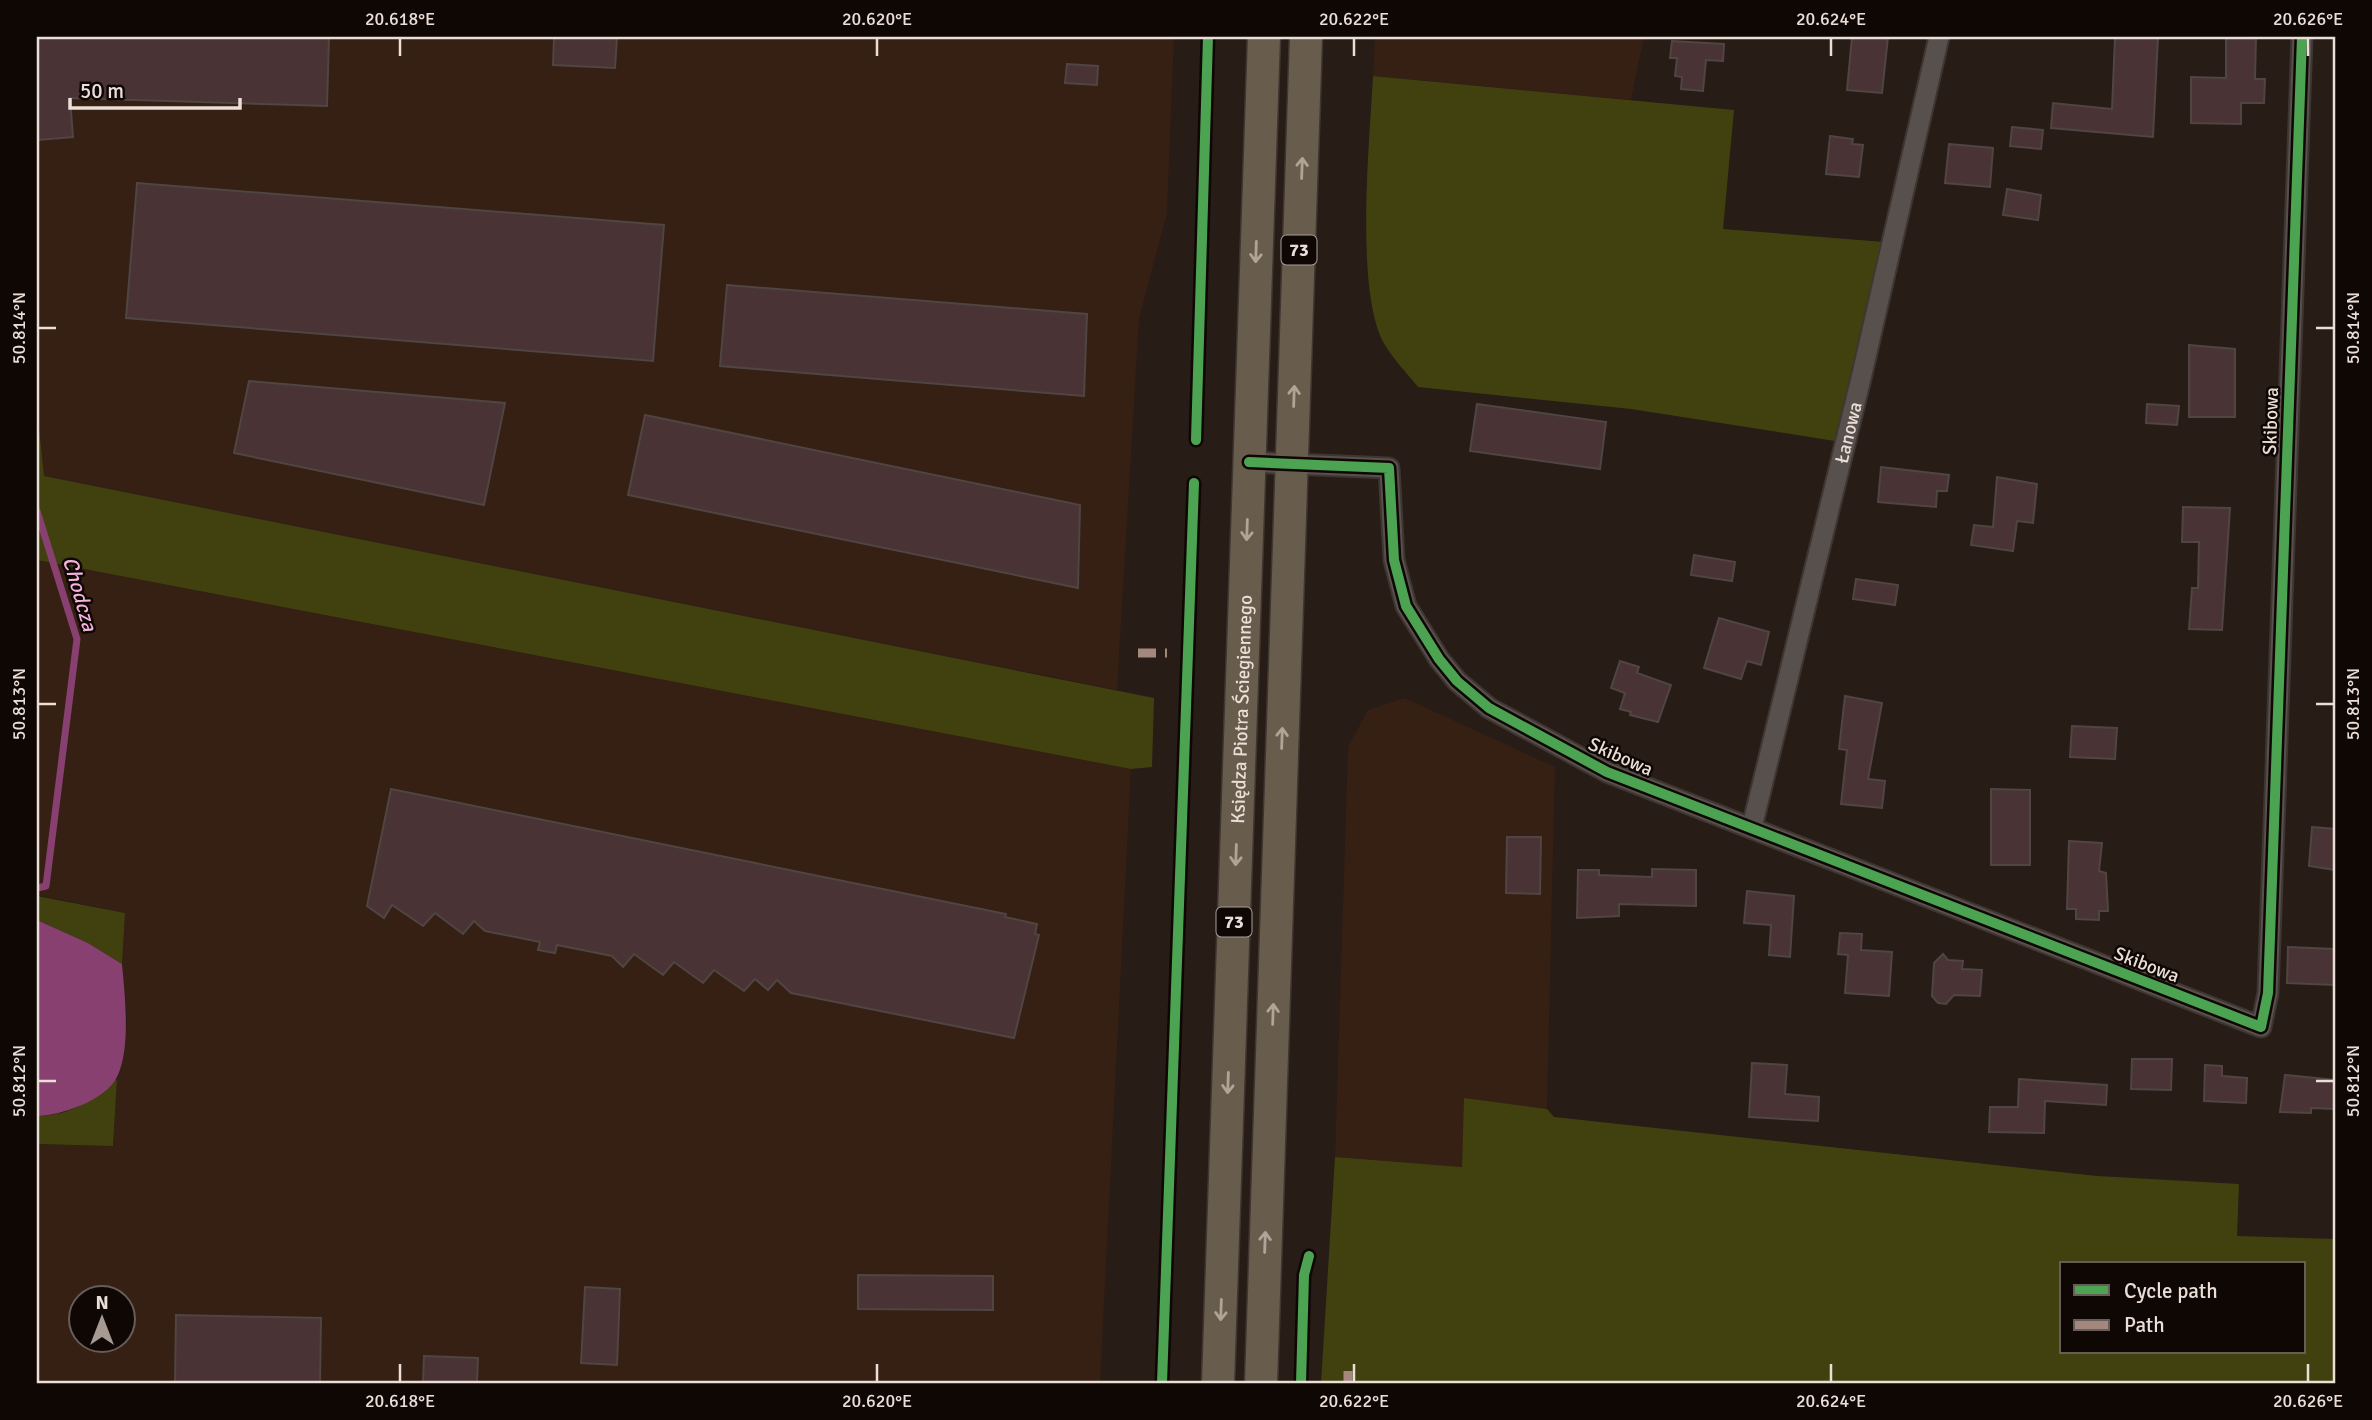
<svg xmlns="http://www.w3.org/2000/svg" width="2372" height="1420" font-family="Signika,sans-serif">
  <style>
    .built { fill: #361f13; fill-rule: evenodd }
    .green { fill: #41410f; fill-rule: evenodd }
    .water { fill: #884071 }
    .lines { fill: none; stroke-linecap: round; stroke-linejoin: round }
    .stream { stroke: #884071; stroke-width: 7 }
    .building { fill: #4a3335; stroke: #4f4542; stroke-width: 2 }
    .street-casing { stroke: #3f3632; stroke-width: 23 }
    .primary-casing { stroke: #3f3632; stroke-width: 35 }
    .street { stroke: #58504c; stroke-width: 19 }
    .primary { stroke: #685c4c; stroke-width: 32 }
    .quiet { stroke: #a5887d; stroke-width: 9; stroke-dasharray: 18 9; stroke-linecap: butt }
    .cycleway-casing { stroke: #0f0704; stroke-width: 15 }
    .cycleway { stroke: #4ca352; stroke-width: 10 }
    .oneway { stroke: #b0a498 }
    .ticks { fill: none; stroke: #ebded7; stroke-width: 2.5 }
    .labels { text-anchor: middle; stroke-width: 5; stroke-linejoin: round; paint-order: stroke }
    .shield { fill: #0f0704; stroke: #a99e98; stroke-width: 2 }
    .shield-label { font-size: 18px; font-weight: bold; fill: #ebded7 }
    .street-label { font-size: 19px; fill: #ebded7; stroke: #0f0704 }
    .water-label { font-size: 21px; font-style: italic; fill: #f5b3dd; stroke: #0f0704 }
    .neatline { fill: none; stroke: #ebded7; stroke-width: 2.5 }
    .ticks-label { font-size: 18px; text-anchor: middle; fill: #ebded7 }
  </style>
  <rect width="100%" height="100%" fill="#271c16"/>
  <g class="built">
    <polygon points="37,37 1174,37 1167,213 1139,319 1117,690 44,476 37,407"/>
    <polygon points="1375,37 1644,37 1631,100 1373,76"/>
    <path d="M37 560 1131 769 1100 1383H37V1144L113 1146 117 1079 127 1022 122 964 125 913 37 895ZM80 1298H122V1340H80Z"/>
    <polygon points="1405,698 1555,767 1547,1109 1465,1099 1462,1167 1335,1157 1348,747 1368,710"/>
  </g>
  <g class="green">
    <path d="M1373 76 1734 110 1723 229 1884 242 1835 441 1631 409 1418 387C1407 373 1394 360 1385 345 1354 294 1370 138 1373 76Z"/>
    <polygon points="37,407 44,476 1154,698 1152,767 1131,769 37,560"/>
    <polygon points="37,896 125,913 122,964 88,943 37,920"/>
    <path d="M117 1079 113 1146 37 1144V1116C72 1115 91 1101 117 1079Z"/>
    <path d="M1464 1098 1547 1109 1554 1117 2097 1176 2239 1184 2237 1236 2335 1239V1383H1321L1335 1157 1462 1167ZM2304 1264V1352H2062V1264Z"/>
  </g>
  <path class="water" d="M37 920 88 943 122 964C125 996 131 1049 117 1077 106 1100 60 1116 37 1116Z"/>
  <g class="lines">
    <polyline class="stream" points="37,511 77,639 46,886 37,888"/>
  </g>
  <g class="building">
    <polygon points="37,37 329,37 327,106 70,98 73,137 38,140"/>
    <polygon points="554,37 617,37 615,68 553,65"/>
    <polygon points="1852,37 1888,37 1882,93 1847,90"/>
    <polygon points="2115,37 2158,37 2153,137 2051,128 2053,103 2112,109"/>
    <polygon points="2226,37 2256,37 2255,79 2265,79 2264,103 2241,103 2241,124 2191,123 2191,77 2226,78"/>
    <polygon points="1672,41 1724,44 1723,61 1706,60 1703,91 1681,89 1682,77 1675,76 1677,58 1670,58"/>
    <polygon points="1067,64 1098,66 1097,85 1065,83"/>
    <polygon points="2012,127 2043,130 2041,149 2010,146"/>
    <polygon points="1830,136 1853,139 1852,144 1863,145 1859,177 1826,174"/>
    <polygon points="1949,144 1993,148 1990,187 1945,183"/>
    <polygon points="137,183 664,225 653,361 126,318"/>
    <polygon points="2007,189 2041,195 2038,220 2003,215"/>
    <polygon points="727,285 1087,314 1084,396 720,366"/>
    <polygon points="2189,345 2235,349 2235,417 2189,417"/>
    <polygon points="249,381 505,403 484,505 234,453"/>
    <polygon points="1477,404 1606,422 1600,469 1470,451"/>
    <polygon points="2147,404 2179,406 2177,425 2146,423"/>
    <polygon points="645,415 1080,505 1078,588 628,495"/>
    <polygon points="1881,467 1949,475 1947,491 1937,491 1936,507 1878,502"/>
    <polygon points="1997,477 2037,484 2033,523 2017,521 2013,551 1971,545 1974,525 1993,527"/>
    <polygon points="2183,507 2230,508 2222,630 2189,629 2192,588 2198,588 2199,542 2182,542"/>
    <polygon points="1694,555 1735,562 1732,581 1691,575"/>
    <polygon points="1856,579 1898,585 1895,605 1853,599"/>
    <polygon points="1719,618 1769,632 1761,665 1747,661 1741,679 1704,668"/>
    <polygon points="1620,661 1639,667 1637,673 1671,685 1658,722 1630,715 1631,712 1620,709 1625,693 1611,688"/>
    <polygon points="1845,696 1882,703 1868,779 1885,781 1882,808 1841,804 1847,750 1839,749"/>
    <polygon points="2072,726 2117,728 2115,759 2070,757"/>
    <polygon points="391,789 1006,914 1005,917 1037,924 1035,934 1039,935 1014,1038 791,993 777,980 768,990 755,979 744,991 714,970 703,983 674,962 663,975 634,954 623,967 612,956 557,945 555,953 538,950 540,942 485,931 474,921 463,934 435,913 423,926 392,905 384,918 367,906"/>
    <polygon points="1991,789 2030,790 2030,865 1991,865"/>
    <polygon points="2312,827 2335,829 2335,870 2309,866"/>
    <polygon points="1507,837 1541,837 1540,894 1506,893"/>
    <polygon points="2069,841 2102,843 2099,871 2106,873 2108,911 2099,911 2099,920 2076,919 2076,909 2067,909"/>
    <polygon points="1652,869 1696,870 1696,906 1619,904 1619,916 1577,918 1578,870 1599,870 1599,875 1652,877"/>
    <polygon points="1747,891 1794,896 1790,957 1769,955 1771,925 1744,923"/>
    <polygon points="1840,933 1862,934 1861,950 1892,952 1889,996 1845,993 1848,955 1838,954"/>
    <polygon points="2288,947 2335,949 2335,985 2287,983"/>
    <polygon points="1943,954 1948,960 1963,961 1962,969 1982,970 1980,996 1954,995 1946,1004 1938,1003 1932,996 1934,963"/>
    <polygon points="2132,1059 2172,1059 2171,1090 2131,1089"/>
    <polygon points="1752,1063 1787,1065 1785,1094 1819,1097 1818,1121 1749,1117"/>
    <polygon points="2205,1065 2222,1066 2222,1076 2247,1078 2246,1103 2204,1101"/>
    <polygon points="2285,1075 2335,1080 2335,1109 2311,1108 2311,1113 2280,1112"/>
    <polygon points="2019,1079 2107,1085 2106,1105 2045,1101 2044,1133 1989,1132 1990,1107 2018,1107"/>
    <polygon points="858,1275 993,1276 993,1310 858,1309"/>
    <polygon points="585,1287 620,1289 617,1365 581,1363"/>
    <polygon points="176,1315 321,1318 320,1383 175,1383"/>
    <polygon points="424,1356 478,1358 477,1383 423,1383"/>
  </g>
  <g class="lines">
    <defs>
      <g id="street">
        <polyline points="1249,462 1389,468 1394,560 1406,606 1439,659 1457,681 1489,708 1607,772 2261,1027 2268,993 2302,37"/>
        <path id="s1" d="M1752 827 1862 374 1939 37"/>
      </g>
      <g id="primary">
        <path id="s2" d="M1218 1383 1264 37"/>
        <polyline points="1261,1383 1306,37"/>
      </g>
    </defs>
    <use href="#street" class="street-casing"/>
    <use href="#primary" class="primary-casing"/>
    <use href="#street" class="street"/>
    <use href="#primary" class="primary"/>
    <g class="quiet">
      <polyline points="1138,653 1167,653"/>
      <polyline points="1348,1383 1348,1371"/>
    </g>
    <defs>
      <g id="cycleway">
        <polyline points="1196,440 1208,37"/>
        <polyline points="1249,462 1389,468 1394,560 1406,606 1439,659 1457,681 1489,708 1607,772 2261,1027 2268,993 2302,37"/>
        <polyline points="1162,1383 1194,483"/>
        <polyline points="1301,1383 1304,1275 1309,1256"/>
      </g>
    </defs>
    <use href="#cycleway" class="cycleway-casing"/>
    <use href="#cycleway" class="cycleway"/>
  </g>
  <defs><path id="oneway-shaft" d="M-6 0H5M1.5-3L5.5 0L1.5 3" fill="none" stroke-width="1.6" stroke-linecap="round" stroke-linejoin="round" transform="scale(1.75)"/></defs>
  <g class="oneway">
    <use href="#oneway-shaft" transform="translate(1302 168) rotate(-88)"/>
    <use href="#oneway-shaft" transform="translate(1256 252) rotate(92)"/>
    <use href="#oneway-shaft" transform="translate(1294 396) rotate(-88)"/>
    <use href="#oneway-shaft" transform="translate(1247 530) rotate(92)"/>
    <use href="#oneway-shaft" transform="translate(1282 738) rotate(-88)"/>
    <use href="#oneway-shaft" transform="translate(1236 855) rotate(92)"/>
    <use href="#oneway-shaft" transform="translate(1273 1014) rotate(-88)"/>
    <use href="#oneway-shaft" transform="translate(1228 1083) rotate(92)"/>
    <use href="#oneway-shaft" transform="translate(1265 1242) rotate(-88)"/>
    <use href="#oneway-shaft" transform="translate(1221 1310) rotate(92)"/>
  </g>
  <path class="ticks" d="M400 38V56M877 38V56M1354 38V56M1831 38V56M2308 38V56M38 328H56M2316 328H2334M38 704H56M2316 704H2334M38 1081H56M2316 1081H2334M400 1364V1382M877 1364V1382M1354 1364V1382M1831 1364V1382M2308 1364V1382"/>
  <g class="labels">
    <g class="shield">
      <rect x="1281.5" y="235.5" width="35" height="29" rx="5"/>
      <rect x="1216.5" y="907.5" width="35" height="29" rx="5"/>
    </g>
    <g class="shield-label">
      <text x="1299" y="256">73</text>
      <text x="1234" y="928">73</text>
    </g>
    <g class="street-label">
      <text transform="translate(2270 421) rotate(-88)" y="7">Skibowa</text>
      <text dy="7" stroke="none"><textPath href="#s1" startOffset="406">Łanowa</textPath></text>
      <text dy="7" stroke="none"><textPath href="#s2" startOffset="674">Księdza Piotra Ściegiennego</textPath></text>
      <text transform="translate(1621 756) rotate(24)" y="7">Skibowa</text>
      <text transform="translate(2147 964) rotate(21)" y="7">Skibowa</text>
    </g>
    <g class="water-label">
      <text transform="translate(80 594) rotate(74)" y="7">Chodcza</text>
    </g>
  </g>
  <rect width="2372" height="1420" fill="none" stroke="#0f0704" stroke-width="77"/>
  <rect x="2060" y="1262" width="245" height="91" fill="#0f0704" stroke="#675d58" stroke-width="2"/>
  <rect x="2074" y="1285" width="35" height="10" fill="#4ca352" stroke="#675d58" stroke-width="2"/>
  <text x="2124" y="1298" font-size="21" fill="#ebded7">Cycle path</text>
  <rect x="2074" y="1320" width="35" height="10" fill="#a5887d" stroke="#675d58" stroke-width="2"/>
  <text x="2124" y="1332" font-size="21" fill="#ebded7">Path</text>
  <g transform="translate(102 1319)"><circle r="33" fill="#0f0704" stroke="#675d58" stroke-width="2"/>
  <path d="M0-5L12 26L0 18L-12 26Z" fill="#a69a93"/>
  <text y="-10" font-size="19" font-weight="bold" text-anchor="middle" fill="#ebded7">N</text>
  </g>
  <path d="M70 98v10h170v-10" fill="none" stroke="#ebded7" stroke-width="3.5"/>
  <text x="80" y="98" font-size="21" fill="#ebded7" stroke="#0f0704" stroke-width="5" paint-order="stroke">50 m</text>
  <rect x="38" y="38" width="2296" height="1344" class="neatline"/>
  <g class="ticks-label">
    <text x="400" y="25">20.618°E</text>
    <text x="877" y="25">20.620°E</text>
    <text x="1354" y="25">20.622°E</text>
    <text x="1831" y="25">20.624°E</text>
    <text x="2308" y="25">20.626°E</text>
    <text transform="translate(19 328) rotate(-90)" y="6">50.814°N</text>
    <text transform="translate(2353 328) rotate(-90)" y="6">50.814°N</text>
    <text transform="translate(19 704) rotate(-90)" y="6">50.813°N</text>
    <text transform="translate(2353 704) rotate(-90)" y="6">50.813°N</text>
    <text transform="translate(19 1081) rotate(-90)" y="6">50.812°N</text>
    <text transform="translate(2353 1081) rotate(-90)" y="6">50.812°N</text>
    <text x="400" y="1407">20.618°E</text>
    <text x="877" y="1407">20.620°E</text>
    <text x="1354" y="1407">20.622°E</text>
    <text x="1831" y="1407">20.624°E</text>
    <text x="2308" y="1407">20.626°E</text>
  </g>
</svg>
